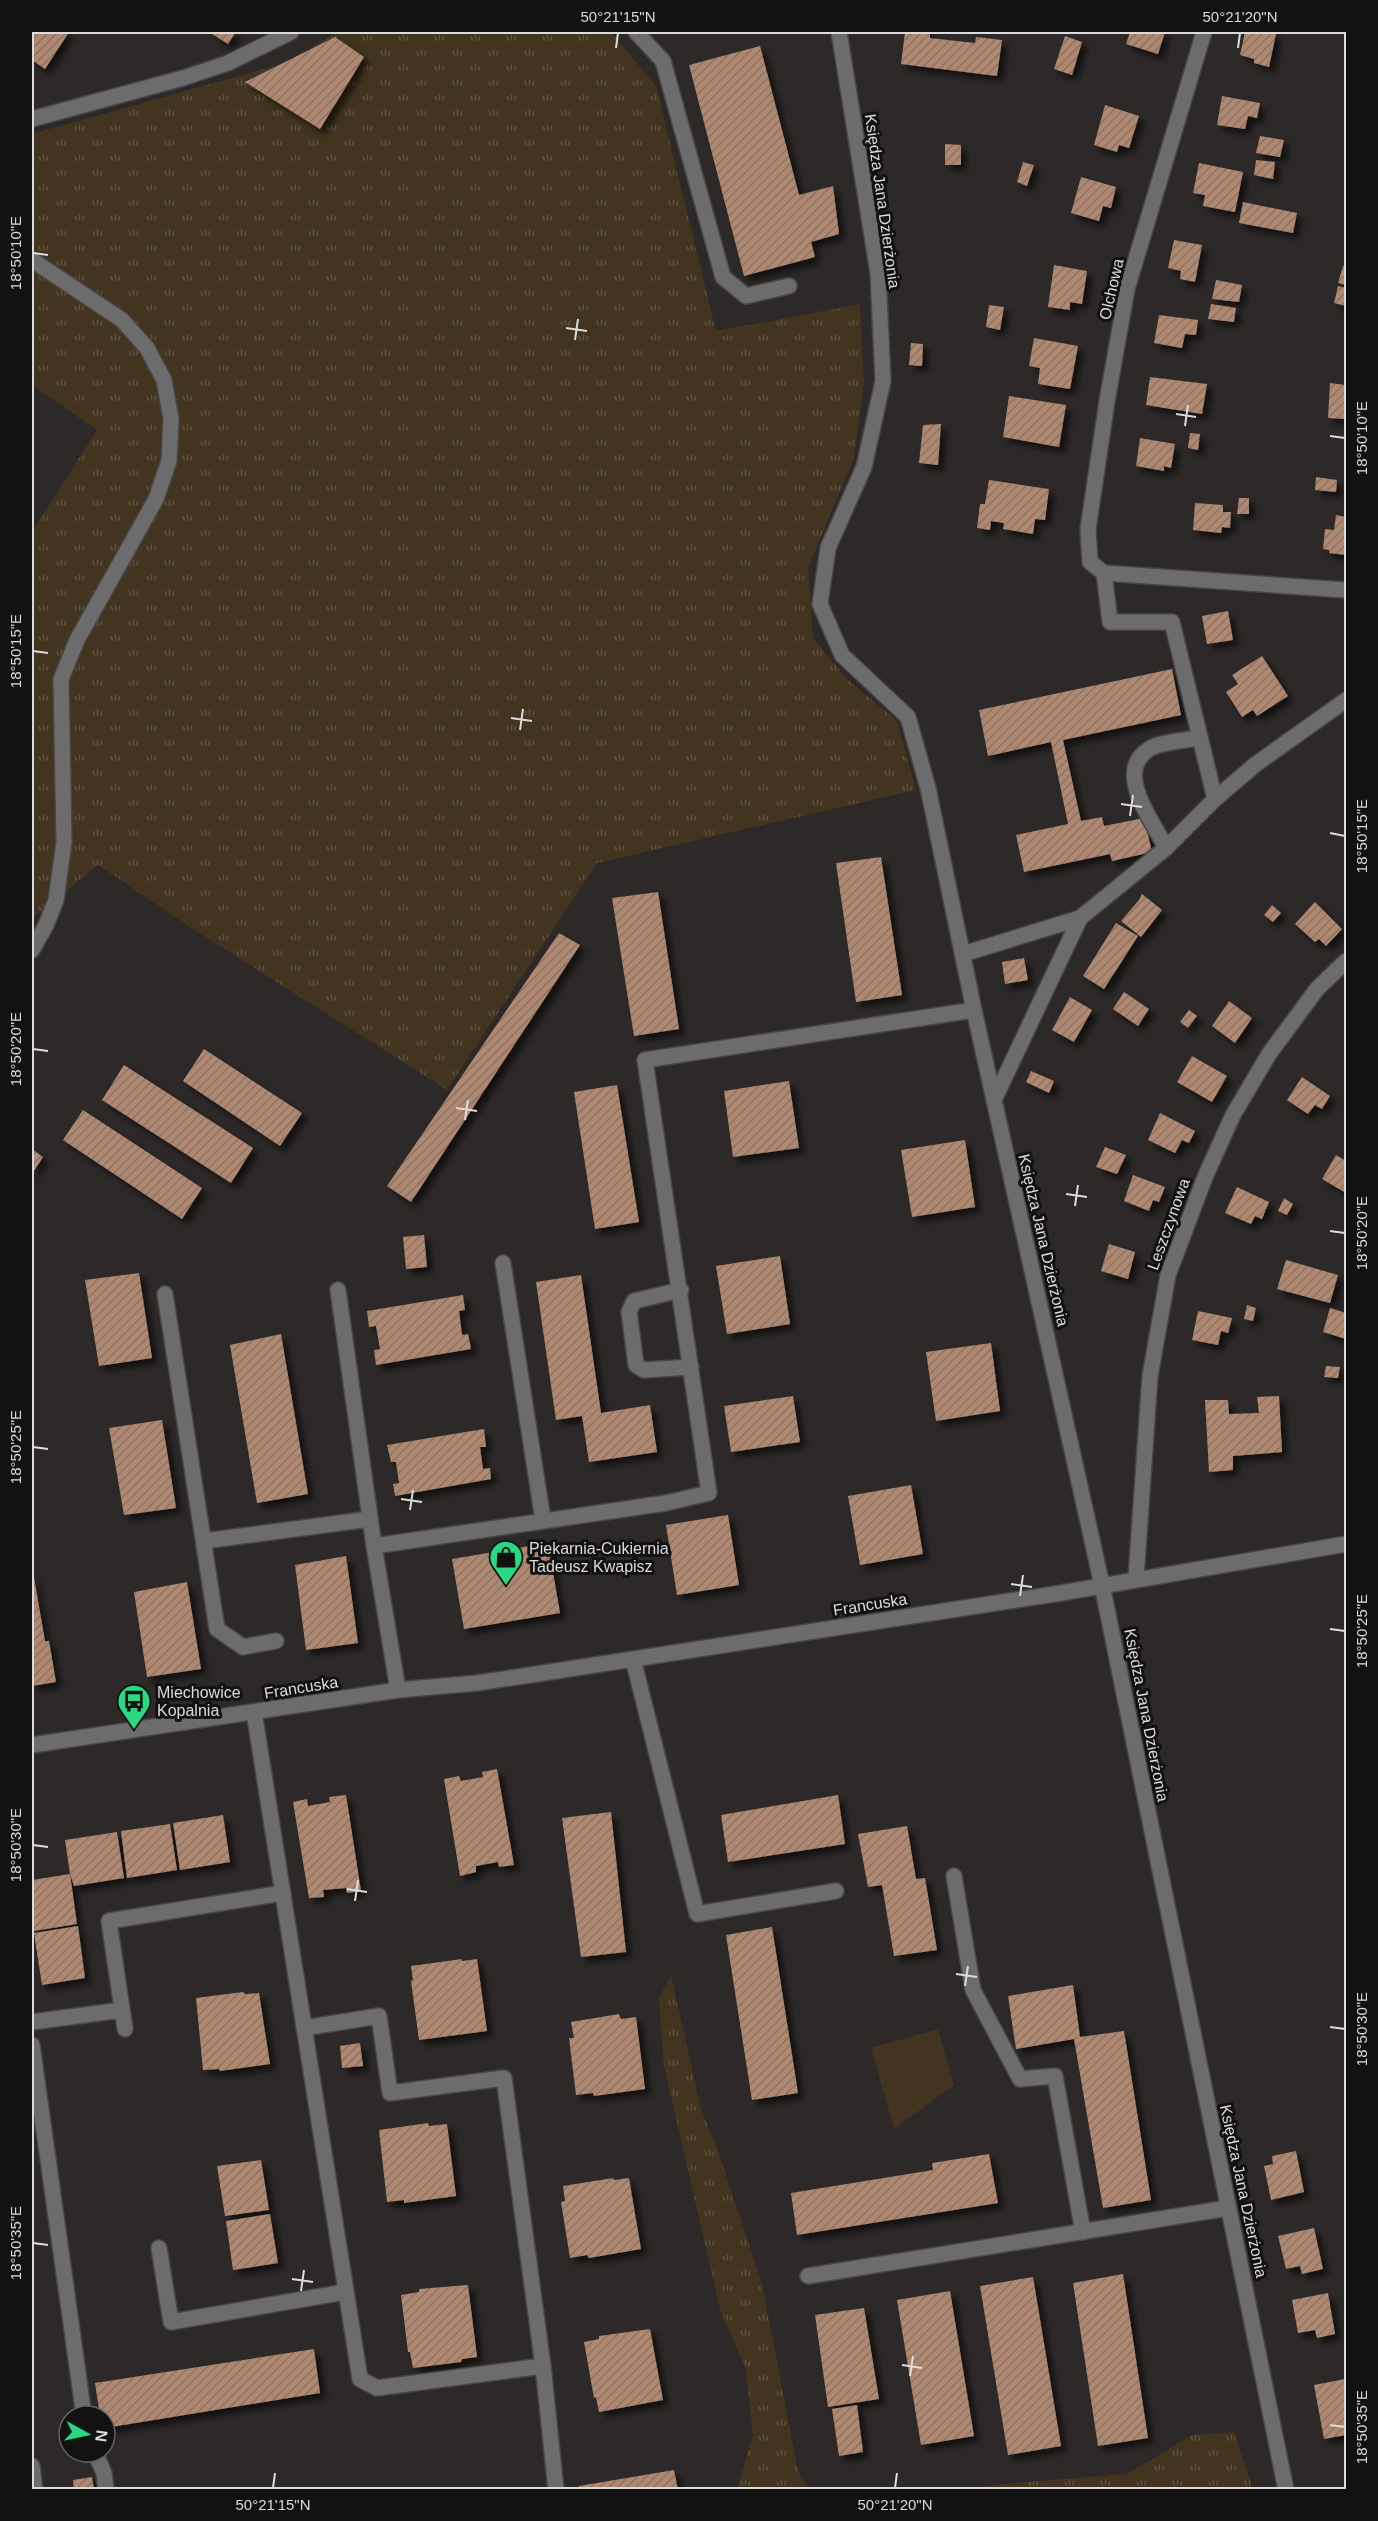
<svg xmlns="http://www.w3.org/2000/svg" width="1378" height="2521" font-family="Helvetica,sans-serif">
  <style>
    .grass { fill: url(#grass-tufts) }
    .park { fill: #42341f }
    .building { fill: url(#building-hatch); filter: url(#shadow) }
    .lines { fill: none; stroke-linecap: round; stroke-linejoin: round }
    .minor-casing { stroke: #484544; stroke-width: 18 }
    .minor { stroke: #6d6c6c; stroke-width: 15 }
    .ticks { fill: none; stroke: #dcdada; stroke-width: 2 }
    .labels { text-anchor: middle; stroke-width: 6; stroke-linejoin: round; paint-order: stroke }
    .street-label { font-size: 16px; fill: #dcdada; stroke: #131212 }
    .poi-label { font-size: 16px; fill: #dcdada; stroke: #131212; text-anchor: start }
    .neatline { fill: none; stroke: #dcdada; stroke-width: 2 }
    .ticks-label { font-size: 15px; text-anchor: middle; fill: #dcdada }
  </style>
  <defs>
    <pattern id="grass-tufts" width="24" height="20" patternUnits="userSpaceOnUse" patternTransform="scale(1.5)"><rect width="24" height="20" fill="#42341f"/><path d="M3 7l-1-3M5 7V3M7 7l1-3M15 17l-1-3M17 17v-4M19 17l1-3" fill="none" stroke="#5d513f"/></pattern>
    <pattern id="building-hatch" width="6" height="6" patternUnits="userSpaceOnUse" patternTransform="scale(1.5)"><rect width="6" height="6" fill="#af8871"/><path d="M-1 1l2-2M0 6l6-6M5 7l2-2" fill="none" stroke="#8e7363"/></pattern>
    <filter id="shadow"><feDropShadow dx="5.5" dy="5.5" stdDeviation="3" flood-color="#0009"/></filter>
  </defs>
  <rect width="100%" height="100%" fill="#2c2928"/>
  <g class="grass">
    <polygon points="338,32 611,32 656,86 716,331 860,304 864,382 854,458 808,568 813,638 847,679 897,721 916,790 597,863 447,1090 193,929 98,865 32,919 32,532 97,430 32,385 32,134 285,63"/>
    <polygon points="671,1975 701,2109 719,2154 762,2284 798,2471 808,2489 737,2489 753,2435 746,2370 720,2309 664,2066 659,1998"/>
    <polygon points="1234,2432 1253,2489 963,2489 1014,2483 1127,2474 1192,2435"/>
  </g>
  <polygon class="park" points="938,2029 954,2085 894,2129 871,2048"/>
  <g class="building">
    <polygon points="32,32 69,32 45,69 32,60"/>
    <polygon points="209,32 236,32 228,44"/>
    <polygon points="905,32 930,32 930,38 975,43 976,37 1002,40 997,76 901,64"/>
    <polygon points="1130,32 1165,32 1158,54 1126,44"/>
    <polygon points="1245,32 1276,34 1269,67 1254,63 1254,59 1240,55"/>
    <polygon points="1065,36 1082,42 1072,75 1054,69"/>
    <polygon points="335,37 364,57 320,129 245,82"/>
    <polygon points="760,46 799,195 833,186 839,234 811,242 815,257 744,276 689,65"/>
    <polygon points="1222,96 1260,103 1257,118 1248,116 1245,129 1217,125"/>
    <polygon points="1105,105 1139,116 1129,148 1119,145 1117,152 1094,145"/>
    <polygon points="1260,136 1284,140 1280,157 1256,153"/>
    <polygon points="945,144 961,145 961,165 945,165"/>
    <polygon points="1256,160 1275,162 1273,179 1254,175"/>
    <polygon points="1023,162 1034,165 1027,186 1017,182"/>
    <polygon points="1199,163 1243,172 1235,212 1203,206 1205,195 1193,193"/>
    <polygon points="1081,177 1116,187 1111,208 1103,206 1099,221 1071,213"/>
    <polygon points="1243,202 1297,213 1293,233 1239,223"/>
    <polygon points="1174,240 1202,245 1195,282 1180,279 1181,271 1168,268"/>
    <polygon points="1054,265 1087,271 1082,304 1070,302 1070,310 1048,307"/>
    <polygon points="1343,266 1346,266 1346,285 1338,283"/>
    <polygon points="1216,280 1242,285 1239,302 1212,299"/>
    <polygon points="1338,286 1346,288 1346,306 1334,303"/>
    <polygon points="1211,304 1236,308 1234,322 1208,319"/>
    <polygon points="989,305 1004,307 1000,330 986,327"/>
    <polygon points="1159,315 1198,320 1196,335 1185,334 1182,348 1154,343"/>
    <polygon points="1034,338 1078,346 1070,389 1038,384 1040,368 1029,366"/>
    <polygon points="911,343 923,344 922,366 909,365"/>
    <polygon points="1150,377 1207,384 1202,414 1146,405"/>
    <polygon points="1330,383 1346,385 1346,419 1328,418"/>
    <polygon points="1009,396 1066,405 1059,447 1003,437"/>
    <polygon points="941,424 938,465 919,463 923,425"/>
    <polygon points="1190,433 1200,434 1198,450 1188,448"/>
    <polygon points="1140,438 1175,444 1171,468 1164,466 1164,471 1136,466"/>
    <polygon points="1316,477 1337,480 1336,492 1315,490"/>
    <polygon points="989,480 1049,489 1045,520 1035,519 1033,534 1003,529 1004,523 991,521 990,530 977,528 980,504 985,504"/>
    <polygon points="1239,498 1249,498 1249,514 1237,514"/>
    <polygon points="1195,503 1223,505 1223,512 1231,512 1230,528 1222,527 1221,533 1193,530"/>
    <polygon points="1336,515 1346,517 1346,555 1329,553 1329,550 1323,549 1325,529 1334,530"/>
    <polygon points="1228,611 1233,640 1207,644 1202,616"/>
    <polygon points="1262,656 1288,696 1257,716 1253,710 1242,717 1226,692 1238,684 1232,675"/>
    <polygon points="1172,669 1181,715 1063,740 1081,821 1102,817 1104,826 1144,818 1152,852 1112,861 1110,854 1024,872 1016,835 1068,824 1051,742 988,756 979,710"/>
    <polygon points="881,857 902,995 856,1002 836,863"/>
    <polygon points="658,892 679,1029 634,1036 612,898"/>
    <polygon points="1142,894 1162,910 1141,937 1121,921 1139,900"/>
    <polygon points="1315,902 1342,929 1326,946 1319,939 1315,942 1295,924"/>
    <polygon points="1272,905 1281,913 1273,922 1264,915"/>
    <polygon points="1116,923 1138,936 1104,989 1083,976"/>
    <polygon points="559,933 580,945 411,1202 387,1186"/>
    <polygon points="1024,958 1028,980 1005,984 1002,962"/>
    <polygon points="1124,992 1149,1009 1138,1026 1113,1009"/>
    <polygon points="1070,997 1092,1010 1074,1042 1052,1030"/>
    <polygon points="1229,1001 1252,1018 1235,1043 1212,1026"/>
    <polygon points="1189,1010 1197,1016 1188,1028 1180,1022"/>
    <polygon points="204,1049 302,1113 280,1146 183,1081"/>
    <polygon points="1192,1056 1227,1076 1212,1102 1177,1082"/>
    <polygon points="124,1065 253,1148 231,1183 102,1100"/>
    <polygon points="1031,1071 1054,1081 1049,1093 1026,1082"/>
    <polygon points="1302,1077 1330,1096 1322,1109 1315,1105 1308,1114 1287,1100"/>
    <polygon points="789,1081 799,1148 733,1157 724,1091"/>
    <polygon points="617,1085 639,1222 595,1229 574,1092"/>
    <polygon points="83,1110 202,1188 182,1219 63,1140"/>
    <polygon points="1160,1113 1195,1131 1189,1143 1182,1140 1175,1153 1148,1140"/>
    <polygon points="965,1140 975,1207 912,1217 901,1150"/>
    <polygon points="1105,1147 1126,1155 1117,1174 1096,1167"/>
    <polygon points="32,1149 43,1157 32,1174 34,1176 32,1180"/>
    <polygon points="1336,1155 1346,1161 1346,1193 1322,1179"/>
    <polygon points="1133,1175 1165,1187 1159,1202 1153,1200 1149,1211 1124,1201"/>
    <polygon points="1237,1187 1269,1202 1262,1219 1255,1216 1251,1224 1225,1213"/>
    <polygon points="1284,1198 1293,1204 1287,1215 1278,1211"/>
    <polygon points="424,1235 427,1267 406,1269 403,1237"/>
    <polygon points="1109,1244 1135,1252 1128,1279 1101,1271"/>
    <polygon points="780,1256 790,1324 727,1334 716,1266"/>
    <polygon points="1286,1260 1338,1275 1330,1303 1277,1289"/>
    <polygon points="139,1273 152,1358 99,1366 85,1280"/>
    <polygon points="581,1275 601,1413 650,1405 657,1452 589,1462 582,1416 556,1420 536,1282"/>
    <polygon points="463,1295 465,1310 459,1311 462,1335 468,1334 471,1349 376,1365 374,1350 380,1349 376,1326 369,1327 367,1311"/>
    <polygon points="1247,1305 1256,1308 1253,1321 1244,1319"/>
    <polygon points="1330,1308 1346,1313 1346,1339 1323,1332"/>
    <polygon points="1198,1311 1232,1318 1228,1333 1221,1331 1218,1345 1192,1340"/>
    <polygon points="281,1334 308,1494 257,1503 230,1345"/>
    <polygon points="991,1343 1000,1411 936,1421 926,1352"/>
    <polygon points="1326,1366 1340,1367 1338,1378 1324,1377"/>
    <polygon points="793,1396 800,1442 731,1452 724,1406"/>
    <polygon points="1279,1396 1282,1452 1233,1456 1233,1470 1209,1472 1205,1400 1228,1400 1229,1414 1259,1413 1257,1397"/>
    <polygon points="162,1420 176,1508 124,1515 109,1428"/>
    <polygon points="484,1429 486,1447 480,1447 483,1469 490,1468 491,1479 395,1496 393,1484 399,1483 396,1462 391,1462 387,1445"/>
    <polygon points="911,1485 923,1554 860,1565 848,1496"/>
    <polygon points="728,1515 739,1585 677,1595 666,1525"/>
    <polygon points="548,1543 560,1613 464,1629 452,1559"/>
    <polygon points="346,1556 358,1643 306,1650 295,1565"/>
    <polygon points="32,1566 45,1641 49,1641 56,1682 32,1686"/>
    <polygon points="187,1582 201,1669 147,1677 134,1592"/>
    <polygon points="497,1769 514,1865 499,1867 498,1862 476,1866 476,1872 460,1876 444,1779 459,1776 461,1781 483,1777 482,1772"/>
    <polygon points="346,1795 361,1891 347,1893 346,1888 323,1890 324,1897 309,1898 293,1802 307,1799 308,1806 330,1802 329,1797"/>
    <polygon points="838,1795 845,1844 728,1862 721,1815"/>
    <polygon points="611,1812 626,1952 581,1957 562,1818"/>
    <polygon points="223,1815 230,1862 180,1870 173,1823"/>
    <polygon points="170,1824 177,1870 127,1878 121,1831"/>
    <polygon points="907,1826 916,1879 925,1878 937,1950 894,1956 882,1885 868,1887 858,1834"/>
    <polygon points="117,1832 124,1878 74,1886 70,1874 65,1840"/>
    <polygon points="70,1874 77,1924 34,1931 32,1880"/>
    <polygon points="78,1926 85,1978 42,1985 34,1933"/>
    <polygon points="772,1927 798,2093 752,2100 726,1935"/>
    <polygon points="462,1959 462,1961 477,1959 487,2031 419,2040 411,1981 413,1980 411,1966"/>
    <polygon points="1073,1985 1080,2037 1124,2031 1151,2200 1103,2208 1074,2039 1016,2049 1008,1996"/>
    <polygon points="243,1992 245,1994 259,1993 270,2064 220,2071 219,2069 203,2070 196,1998"/>
    <polygon points="619,2014 621,2019 636,2017 645,2089 594,2096 593,2093 576,2095 569,2038 574,2038 571,2022"/>
    <polygon points="360,2043 363,2066 342,2068 340,2046"/>
    <polygon points="428,2123 429,2126 447,2124 456,2196 404,2203 404,2200 387,2202 379,2130"/>
    <polygon points="1296,2151 1304,2192 1271,2200 1264,2166 1273,2164 1272,2156"/>
    <polygon points="989,2154 998,2203 797,2235 791,2193 933,2170 932,2163"/>
    <polygon points="261,2160 269,2210 225,2216 217,2166"/>
    <polygon points="613,2178 614,2180 629,2178 641,2249 589,2258 587,2255 570,2258 561,2202 565,2201 563,2186"/>
    <polygon points="270,2214 278,2263 233,2270 226,2221"/>
    <polygon points="1314,2228 1323,2269 1302,2274 1300,2266 1286,2269 1278,2236"/>
    <polygon points="1123,2274 1148,2438 1098,2446 1073,2283"/>
    <polygon points="1033,2277 1061,2446 1008,2455 980,2286"/>
    <polygon points="468,2285 477,2357 462,2359 461,2362 413,2368 410,2352 408,2352 401,2295 419,2292 419,2289"/>
    <polygon points="950,2291 974,2436 921,2445 897,2300"/>
    <polygon points="1328,2293 1335,2334 1317,2338 1315,2330 1298,2333 1292,2300"/>
    <polygon points="864,2308 879,2399 828,2407 815,2315"/>
    <polygon points="650,2329 663,2400 599,2412 596,2397 594,2398 584,2342 599,2339 599,2336"/>
    <polygon points="314,2349 320,2393 105,2428 105,2416 100,2416 95,2383"/>
    <polygon points="1345,2379 1346,2435 1324,2439 1314,2385"/>
    <polygon points="857,2405 863,2452 839,2456 832,2409"/>
    <polygon points="674,2470 678,2490 580,2490 579,2486"/>
    <polygon points="92,2477 94,2490 74,2490 73,2480"/>
  </g>
  <g class="lines">
    <defs>
      <g id="minor">
        <polyline points="636,32 663,61 723,277 746,296 789,286"/>
        <polyline points="839,32 878,273 883,381 864,467 828,548 820,604 842,655 908,717 928,788 974,1010 1102,1585 1286,2490"/>
        <polyline points="1204,32 1127,289 1107,401 1088,529 1090,562 1104,573 1346,590"/>
        <polyline points="32,119 183,78 228,63 291,32"/>
        <polyline points="32,260 122,320 147,348 164,380 171,419 169,461 156,499 77,640 61,679 64,842 56,900 46,925 32,950"/>
        <polyline points="1104,573 1110,622 1172,622 1215,799"/>
        <path d="M1166 848C1153 821 1113 772 1149 749 1160 742 1187 740 1200 738"/>
        <polyline points="963,954 1080,918 1166,848 1215,799 1256,764 1346,700"/>
        <polyline points="994,1100 1080,918"/>
        <polyline points="503,1263 543,1520"/>
        <polyline points="338,1290 374,1546 666,1503 709,1493 645,1060 974,1010"/>
        <polyline points="681,1290 634,1301 629,1312 636,1365 644,1370 691,1367"/>
        <polyline points="165,1294 217,1629 243,1647 276,1641"/>
        <polyline points="204,1541 370,1519"/>
        <polyline points="374,1546 398,1690"/>
        <polyline points="1136,1578 1150,1376 1168,1275 1205,1177 1233,1115 1269,1054 1317,989 1346,961"/>
        <polyline points="633,1659 697,1914 836,1891"/>
        <polyline points="254,1712 360,2379 377,2388 543,2366"/>
        <polyline points="32,1745 398,1690 477,1683 543,1673 1055,1594 1346,1544"/>
        <polyline points="954,1876 973,1990 1020,2079 1055,2076 1083,2232"/>
        <polyline points="32,2022 122,2010"/>
        <polyline points="304,2028 379,2016 390,2093 504,2078 543,2366 556,2490"/>
        <polyline points="125,2029 109,1921 283,1893"/>
        <polyline points="32,2045 84,2416"/>
        <polyline points="159,2248 171,2322 345,2292"/>
        <polyline points="808,2276 1228,2208"/>
        <polyline points="95,2452 104,2473 106,2490"/>
        <polyline points="32,2466 35,2490"/>
      </g>
    </defs>
    <use href="#minor" class="minor-casing"/>
    <use href="#minor" class="minor"/>
  </g>
  <path class="ticks" d="M616 48 618 33M1238 48 1240 33M33 253 48 255M566 328 587 331M575 340 578 319M1176 414 1196 417M1185 426 1188 405M1330 436 1345 438M33 651 48 653M511 718 532 721M520 730 523 709M1121 804 1142 807M1130 816 1133 795M1330 833 1345 836M33 1049 48 1051M456 1108 477 1111M465 1120 468 1100M1066 1194 1087 1197M1075 1206 1078 1185M1330 1231 1345 1233M33 1447 48 1449M401 1499 422 1502M410 1510 413 1490M1011 1584 1032 1587M1020 1596 1023 1575M1330 1629 1345 1631M33 1845 48 1847M347 1889 367 1892M355 1901 358 1880M956 1974 977 1977M965 1986 968 1966M1330 2027 1345 2029M33 2243 48 2245M292 2279 313 2282M301 2291 304 2270M902 2365 922 2368M910 2376 913 2356M1330 2425 1345 2427M273 2488 275 2473M895 2488 897 2473"/>
  <defs>
    <symbol id="shop-pin" viewBox="-11 -11 22 30"><path d="M0 17L-7.5 6A9.5 9.5 0 1 1 7.5 6Z" fill="#2ad884" stroke="#131212"/><path d="M-5-2.5h2.3a2.7 3.5 0 0 1 5.4 0H5L5.5 6h-11ZM-1.5-2.5h3a1.5 2.3 0 0 0-3 0Z" fill="#111"/></symbol>
    <symbol id="bus-pin" viewBox="-11 -11 22 30"><path d="M0 17L-7.5 6A9.5 9.5 0 1 1 7.5 6Z" fill="#2ad884" stroke="#131212"/><path d="M-5-6H5V4H4V6H2V4H-2V6H-4V4H-5ZM-3.5-4V0h7V-4ZM-3.5 1.2v1.5H-2V1.2ZM2 1.2v1.5H3.5V1.2Z" fill="#111"/></symbol>
  </defs>
  <g fill-rule="evenodd">
    <use href="#shop-pin" x="487" y="1538" width="38" height="52"/>
    <use href="#bus-pin" x="115" y="1682" width="38" height="52"/>
  </g>
  <g class="labels">
    <g class="street-label">
      <text transform="translate(883 201) rotate(82)" y="6">Księdza Jana Dzierżonia</text>
      <text transform="translate(1111 289) rotate(-77)" y="6">Olchowa</text>
      <text transform="translate(1168 1224) rotate(-70)" y="6">Leszczynowa</text>
      <text transform="translate(1044 1240) rotate(77)" y="6">Księdza Jana Dzierżonia</text>
      <text transform="translate(870 1604) rotate(-9)" y="6">Francuska</text>
      <text transform="translate(301 1687) rotate(-9)" y="6">Francuska</text>
      <text transform="translate(1147 1715) rotate(79)" y="6">Księdza Jana Dzierżonia</text>
      <text transform="translate(1244 2191) rotate(78)" y="6">Księdza Jana Dzierżonia</text>
    </g>
    <g class="poi-label">
      <text x="529" y="1554">Piekarnia-Cukiernia<tspan x="529" dy="18">Tadeusz Kwapisz</tspan></text>
      <text x="157" y="1698">Miechowice<tspan x="157" dy="18">Kopalnia</tspan></text>
    </g>
  </g>
  <rect width="1378" height="2521" fill="none" stroke="#131212" stroke-width="66"/>
  <g transform="translate(87 2434) rotate(98)"><circle r="28" fill="#131212" stroke="#636262" stroke-width="1.5"/>
  <path d="M0-4.5L10 22L0 15L-10 22Z" fill="#2ad884"/>
  <text y="-9" font-size="16" font-weight="bold" text-anchor="middle" fill="#dcdada">N</text>
  </g>
  <rect x="33" y="33" width="1312" height="2455" class="neatline"/>
  <g class="ticks-label">
    <text x="618" y="22">50°21'15"N</text>
    <text x="1240" y="22">50°21'20"N</text>
    <text transform="translate(16 253) rotate(-90)" y="5">18°50'10"E</text>
    <text transform="translate(1362 438) rotate(-90)" y="5">18°50'10"E</text>
    <text transform="translate(16 651) rotate(-90)" y="5">18°50'15"E</text>
    <text transform="translate(1362 836) rotate(-90)" y="5">18°50'15"E</text>
    <text transform="translate(16 1049) rotate(-90)" y="5">18°50'20"E</text>
    <text transform="translate(1362 1233) rotate(-90)" y="5">18°50'20"E</text>
    <text transform="translate(16 1447) rotate(-90)" y="5">18°50'25"E</text>
    <text transform="translate(1362 1631) rotate(-90)" y="5">18°50'25"E</text>
    <text transform="translate(16 1845) rotate(-90)" y="5">18°50'30"E</text>
    <text transform="translate(1362 2029) rotate(-90)" y="5">18°50'30"E</text>
    <text transform="translate(16 2243) rotate(-90)" y="5">18°50'35"E</text>
    <text transform="translate(1362 2427) rotate(-90)" y="5">18°50'35"E</text>
    <text x="273" y="2510">50°21'15"N</text>
    <text x="895" y="2510">50°21'20"N</text>
  </g>
</svg>
